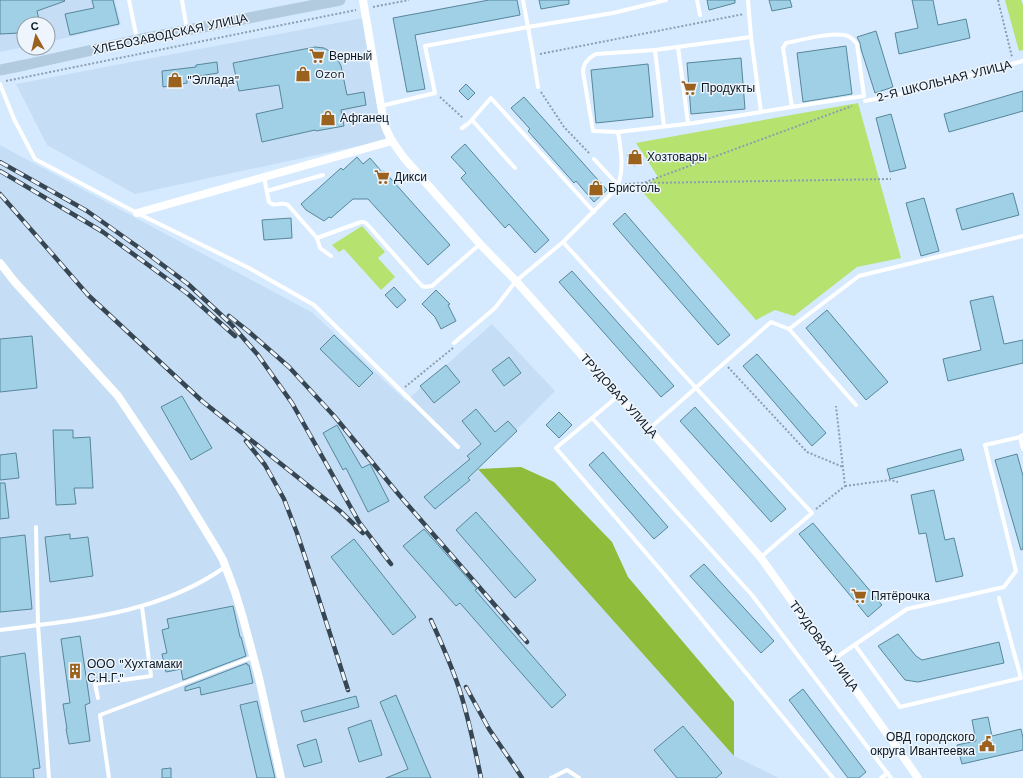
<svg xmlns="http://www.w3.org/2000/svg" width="1023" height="778" font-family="'Work Sans',sans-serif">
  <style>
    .built { fill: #c5def6 }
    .green { fill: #b6e26f }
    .forest { fill: #8fbc3b }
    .building { fill: #9fd0e6; stroke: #57869a }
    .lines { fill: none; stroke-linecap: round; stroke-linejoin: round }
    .path { stroke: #8c9eaf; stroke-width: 2; stroke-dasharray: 2 2; stroke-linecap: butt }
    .service { stroke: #fff; stroke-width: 4 }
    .minor { stroke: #fff; stroke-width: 8 }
    .secondary { stroke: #b3cbdf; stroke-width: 11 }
    .rail-casing { stroke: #374653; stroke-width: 4.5 }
    .rail { stroke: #eef5fc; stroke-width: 3; stroke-dasharray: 9; stroke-linecap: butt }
    .labels { text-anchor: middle; stroke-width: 3; stroke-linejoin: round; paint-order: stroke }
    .street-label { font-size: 12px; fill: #0a1722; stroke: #eef5fc }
    .poi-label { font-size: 12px; fill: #0a1722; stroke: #eef5fc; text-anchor: start }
  </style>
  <rect width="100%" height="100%" fill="#d5eafe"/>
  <g class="built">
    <polygon points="0,0 115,0 121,25 48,42 48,24 24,24 24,47 0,52"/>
    <polygon points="363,18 386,140 135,194 47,145 16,84"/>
    <polygon points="0,145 313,313 406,401 492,324 555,391 478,469 734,756 779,778 0,778"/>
  </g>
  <g class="green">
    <polygon points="1005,0 1021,0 1023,5 1023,50 1019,51"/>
    <polygon points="858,103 901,258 857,267 794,316 775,310 756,320 640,189 658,177 636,143"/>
    <polygon points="362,226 385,252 378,258 395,277 381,290 344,249 339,252 332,245"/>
  </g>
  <polygon class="forest" points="521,467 554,482 612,542 628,577 734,702 734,756 478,469"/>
  <g class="building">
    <polygon points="0,0 64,0 65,1 37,11 40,24 24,24 24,32 20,33 0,34"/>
    <polygon points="92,0 113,0 119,24 70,35 65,14 94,8"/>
    <polygon points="489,0 517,0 520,15 415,35 425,89 407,92 393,18"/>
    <polygon points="539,0 569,0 569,4 541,9"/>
    <polygon points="707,0 735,0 735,3 709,10"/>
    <polygon points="769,0 790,0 792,7 772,11"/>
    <polygon points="912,0 933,0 938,25 966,19 970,38 899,54 895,33 918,28"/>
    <polygon points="876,31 893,87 875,93 861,49 860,43 857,37"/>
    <polygon points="846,46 852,94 803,102 797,53"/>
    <polygon points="315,47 324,48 331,52 337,58 341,66 347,95 364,92 366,105 341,110 344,126 316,131 315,130 262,142 256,114 283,108 279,85 239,91 233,63"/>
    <polygon points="741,58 745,109 691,114 687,63"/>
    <polygon points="217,62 218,73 187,78 187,83 163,87 162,71 196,67 196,65"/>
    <polygon points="648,64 653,117 596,123 591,70"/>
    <polygon points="466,84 475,93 468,100 459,91"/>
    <polygon points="1023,91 1023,111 949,132 944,114"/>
    <polygon points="524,97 607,190 594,202 576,181 574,183 528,131 530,129 511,108"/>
    <polygon points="891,114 906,168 890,172 876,118"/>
    <polygon points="465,144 549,240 535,253 509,224 505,228 461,178 466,173 451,157"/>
    <polygon points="636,149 643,160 634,166 627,155"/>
    <polygon points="357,157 363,164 370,158 382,172 384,171 450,245 428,265 368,199 353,199 331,218 329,217 324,221 306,210 301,204 341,168 343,170"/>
    <polygon points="1013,193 1019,215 962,230 956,209"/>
    <polygon points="924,198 939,251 921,256 906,203"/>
    <polygon points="625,213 730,335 718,345 613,224"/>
    <polygon points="291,218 292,238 264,240 262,220"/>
    <polygon points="572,271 674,386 661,397 559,282"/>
    <polygon points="394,287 406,300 397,308 385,295"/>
    <polygon points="436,290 450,304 448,305 456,321 441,329 435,317 422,304"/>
    <polygon points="993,296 1004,344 1023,340 1023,363 948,381 943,359 981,350 970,301"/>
    <polygon points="827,310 888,382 866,400 806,328"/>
    <polygon points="334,335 373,373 359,387 320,349"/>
    <polygon points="32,336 37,388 0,392 0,339"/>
    <polygon points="757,354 826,433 812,446 743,366"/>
    <polygon points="509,357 521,373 504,386 492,370"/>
    <polygon points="446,365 460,382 434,403 420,386"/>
    <polygon points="182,396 212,448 191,460 161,407"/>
    <polygon points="695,407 786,509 771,522 680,421"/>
    <polygon points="476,409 495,432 508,421 517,431 468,478 470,480 435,509 424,497 470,459 467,456 481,444 462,421"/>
    <polygon points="559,412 572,425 559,438 546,425"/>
    <polygon points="337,425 362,468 370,464 389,501 368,512 346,468 343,470 323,433"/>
    <polygon points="53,430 73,430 73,438 90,437 93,488 74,488 76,504 56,505"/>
    <polygon points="961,449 964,460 890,479 887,469"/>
    <polygon points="603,452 668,527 654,539 589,465"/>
    <polygon points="16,453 19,478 0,480 0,455"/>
    <polygon points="1017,454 1023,476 1023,549 1021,550 995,460"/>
    <polygon points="0,483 5,483 9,518 0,519"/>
    <polygon points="934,490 945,540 954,538 963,576 936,582 926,533 919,534 911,495"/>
    <polygon points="476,512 536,580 515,598 456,530"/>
    <polygon points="813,523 882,605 868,617 799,534"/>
    <polygon points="424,529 477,589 475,590 566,695 552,708 460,603 456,606 403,546"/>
    <polygon points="70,534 70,539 88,537 93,576 50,582 45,537"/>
    <polygon points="25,535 32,609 0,612 0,538"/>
    <polygon points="354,539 416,617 393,635 331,557"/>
    <polygon points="704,564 774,641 761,653 690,576"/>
    <polygon points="233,606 240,637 241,637 246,656 183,680 181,669 166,672 162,654 167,653 162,630 169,628 167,619"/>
    <polygon points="898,634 916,656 922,660 999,642 1004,663 918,682 905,680 878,646"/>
    <polygon points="80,636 90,703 85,705 90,741 69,744 66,729 67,729 63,704 70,703 61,639"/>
    <polygon points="25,653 40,768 33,769 34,778 0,778 0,657"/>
    <polygon points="247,663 247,665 249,665 253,683 201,695 200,687 185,691 185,687"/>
    <polygon points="803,689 866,772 859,778 848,778 789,700"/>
    <polygon points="396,695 424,762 431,778 386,778 408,769 380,702"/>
    <polygon points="356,696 359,707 304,722 301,711"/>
    <polygon points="257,701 275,778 257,778 240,705"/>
    <polygon points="988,717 992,736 1021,729 1023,738 1023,750 962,764 957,745 976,741 972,720"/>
    <polygon points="371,720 382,755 359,762 348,728"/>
    <polygon points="683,726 722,773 716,778 677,778 654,750"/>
    <polygon points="316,739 322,762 304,767 297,745"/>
    <polygon points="171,768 171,778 162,778 162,769"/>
  </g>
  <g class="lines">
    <g class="path">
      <polyline points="998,0 1012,57"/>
      <polyline points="373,7 409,0"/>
      <polyline points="540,54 744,14"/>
      <polyline points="6,81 356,10"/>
      <polyline points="541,92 564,127 590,154"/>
      <polyline points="440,97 463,118"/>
      <polyline points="646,183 891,179"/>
      <polyline points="625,184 643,183 852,106"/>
      <polyline points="728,367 807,452 843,467"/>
      <polyline points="405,387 453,348"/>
      <polyline points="845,486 890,480 898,482"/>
      <polyline points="816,509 845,486 836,406"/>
    </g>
    <g class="service">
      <polyline points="129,0 137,39"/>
      <polyline points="182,0 187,30"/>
      <polyline points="697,0 700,15"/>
      <polyline points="678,47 688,123"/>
      <polyline points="655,50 751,37"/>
      <polyline points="0,84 14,119 35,159 137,213 249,268 314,305 458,447"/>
      <polyline points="538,87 533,55 528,27 613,13 666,0"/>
      <polyline points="865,101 895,95 1023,61"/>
      <polyline points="381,106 435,93 425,46 528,27 523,0"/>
      <path d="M761 112C795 106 830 101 864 96L857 44C854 40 852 38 848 36 835 31 801 40 786 43L783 48 792 107"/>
      <polyline points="472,120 515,168"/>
      <path d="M664 126 655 50 596 54C588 58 583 64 583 72L593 131 618 132 694 123 761 112 751 37 748 0"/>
      <polyline points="462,128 469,123 491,98 594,212"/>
      <polyline points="594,159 618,185"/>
      <path d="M264 177 269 202C274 208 281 201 288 205L317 238 361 222H364L367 224 422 286 425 287 432 286 480 244"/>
      <polyline points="267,191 323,175"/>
      <polyline points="317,238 320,248 331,256"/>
      <polyline points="563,242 696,388 812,513 761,557"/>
      <polyline points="789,329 859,276 1023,236"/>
      <path d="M454 343 495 308 516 281 563 242 616 189C625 171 621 151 618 132"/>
      <polyline points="618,396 592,418 752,595 891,778"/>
      <polyline points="592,418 556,448 665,575 833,778"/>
      <polyline points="649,429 771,322 789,329 856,405"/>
      <polyline points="1023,435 1020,437 1023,449"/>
      <polyline points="36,527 38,625 49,778"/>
      <path d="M0 630C77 620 159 614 225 567"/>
      <polyline points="855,645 900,707 1021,678 999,598"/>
      <polyline points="834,659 907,609 1004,587 1016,571 985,445 1020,437"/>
      <polyline points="98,698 95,684 151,676 142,607"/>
      <polyline points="109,778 100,715 253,657"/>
      <polyline points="551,778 567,770 579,778"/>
      <polyline points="881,778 888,773"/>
    </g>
    <g class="minor">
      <polyline points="363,0 381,106 384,123 387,131 392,141 404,158 480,244 516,281 618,396 649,429 761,558 893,742 918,778"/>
      <polyline points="137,213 392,141"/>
      <polyline points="0,263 14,281 118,396 179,487 215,546 223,560 235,592 243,618 259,678 281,778"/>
    </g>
    <polyline class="secondary" points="0,70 25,65 137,40 340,0"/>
    <defs>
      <g id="rail">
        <polyline points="0,162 87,211 148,254 188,284 231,324 258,355 292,403 359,522 391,564"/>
        <polyline points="0,171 103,232 188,294 235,336"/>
        <polyline points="0,194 88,295 202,401 340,511 363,533"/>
        <polyline points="229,316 248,331 289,367 335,417 400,496 527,642"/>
        <polyline points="246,441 265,465 284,499 297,533 315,587 348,690"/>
        <path d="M431 620C442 644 452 667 460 691 469 720 475 749 481 778"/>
        <polyline points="466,687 489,729 515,767 522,778"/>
      </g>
    </defs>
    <use href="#rail" class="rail-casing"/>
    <use href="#rail" class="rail"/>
  </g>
  <defs>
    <symbol id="supermarket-bare" viewBox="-9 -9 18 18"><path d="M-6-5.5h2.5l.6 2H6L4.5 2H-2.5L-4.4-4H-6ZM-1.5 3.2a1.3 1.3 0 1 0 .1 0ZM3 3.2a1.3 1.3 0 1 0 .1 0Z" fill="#9a621d" stroke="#eef5fc" stroke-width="2.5" paint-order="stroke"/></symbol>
    <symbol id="shop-bare" viewBox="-9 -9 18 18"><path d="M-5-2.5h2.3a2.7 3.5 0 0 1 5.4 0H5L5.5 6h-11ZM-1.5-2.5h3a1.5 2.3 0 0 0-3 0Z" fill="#9a621d" stroke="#eef5fc" stroke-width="2.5" paint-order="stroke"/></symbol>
    <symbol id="building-bare" viewBox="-9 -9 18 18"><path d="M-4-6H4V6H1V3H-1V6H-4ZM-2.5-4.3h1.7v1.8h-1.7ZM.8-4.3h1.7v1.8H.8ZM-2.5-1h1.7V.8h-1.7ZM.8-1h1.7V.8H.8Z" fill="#9a621d" stroke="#eef5fc" stroke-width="2.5" paint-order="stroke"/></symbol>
    <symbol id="civic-bare" viewBox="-9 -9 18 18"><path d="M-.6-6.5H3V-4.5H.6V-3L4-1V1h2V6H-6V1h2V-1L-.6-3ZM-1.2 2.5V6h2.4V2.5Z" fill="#9a621d" stroke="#eef5fc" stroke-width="2.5" paint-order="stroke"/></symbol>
  </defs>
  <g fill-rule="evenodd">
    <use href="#supermarket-bare" x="306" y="45" width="22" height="22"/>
    <use href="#shop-bare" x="292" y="63" width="22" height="22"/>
    <use href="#shop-bare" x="164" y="69" width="22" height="22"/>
    <use href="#supermarket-bare" x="678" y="77" width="22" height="22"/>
    <use href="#shop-bare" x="317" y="107" width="22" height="22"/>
    <use href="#shop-bare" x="624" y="146" width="22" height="22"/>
    <use href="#supermarket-bare" x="371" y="166" width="22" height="22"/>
    <use href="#shop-bare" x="585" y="177" width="22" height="22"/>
    <use href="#supermarket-bare" x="848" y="585" width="22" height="22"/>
    <use href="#building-bare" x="64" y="660" width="22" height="22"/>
    <use href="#civic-bare" x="976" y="733" width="22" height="22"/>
  </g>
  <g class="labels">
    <g class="street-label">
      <text transform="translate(170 34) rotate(-12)" y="4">ХЛЕБОЗАВОДСКАЯ УЛИЦА</text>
      <text transform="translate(944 81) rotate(-14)" y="4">2-Я ШКОЛЬНАЯ УЛИЦА</text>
      <text transform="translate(619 396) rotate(48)" y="4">ТРУДОВАЯ УЛИЦА</text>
      <text transform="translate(824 646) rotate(54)" y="4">ТРУДОВАЯ УЛИЦА</text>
    </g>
    <g class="poi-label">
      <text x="329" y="60">Верный</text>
      <text x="315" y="78">Ozon</text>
      <text x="187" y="84">"Эллада"</text>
      <text x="701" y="92">Продукты</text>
      <text x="340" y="122">Афганец</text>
      <text x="647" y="161">Хозтовары</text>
      <text x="394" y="181">Дикси</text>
      <text x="608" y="192">Бристоль</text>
      <text x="871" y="600">Пятёрочка</text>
      <text x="87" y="668">ООО "Хухтамаки<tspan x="87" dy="14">С.Н.Г."</tspan></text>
      <text x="975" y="741" text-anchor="end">ОВД городского<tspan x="975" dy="14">округа Ивантеевка</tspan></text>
    </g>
  </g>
  <g transform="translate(36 36) rotate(352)"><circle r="19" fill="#eef5fc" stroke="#939ca5"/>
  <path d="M0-3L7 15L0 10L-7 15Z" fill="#9a621d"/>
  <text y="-6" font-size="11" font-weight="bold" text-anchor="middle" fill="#0a1722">С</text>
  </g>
</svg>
